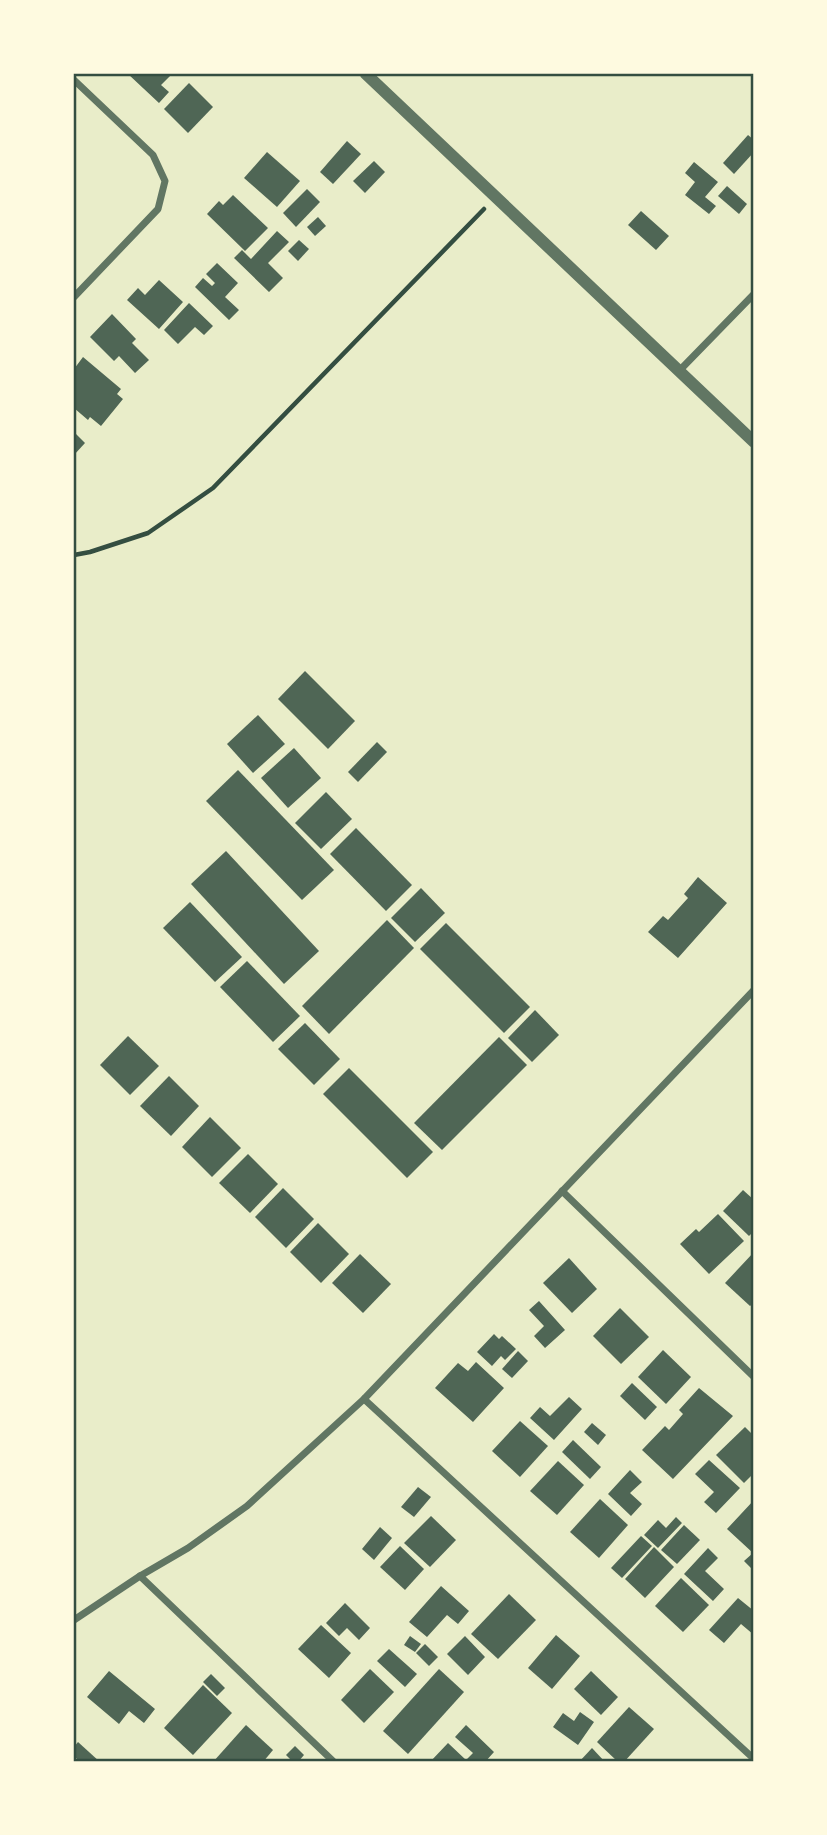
<svg xmlns="http://www.w3.org/2000/svg" width="827" height="1835" font-family="Barlow,sans-serif">
  <style>
    .building { fill: #4f6655 }
    .lines { fill: none; stroke-linecap: round; stroke-linejoin: round }
    .path { stroke: #344e41; stroke-width: 4.5 }
    .minor { stroke: #617663; stroke-width: 7 }
    .tertiary { stroke: #617663; stroke-width: 12 }
    .neatline { fill: none; stroke: #344e41; stroke-width: 2.5 }
  </style>
  <rect width="100%" height="100%" fill="#e9edc9"/>
  <g class="building">
    <polygon points="128,74 172,74 161,85 169,92 159,103"/>
    <polygon points="189,83 213,107 188,133 164,109"/>
    <polygon points="748,135 754,140 754,152 734,174 723,163"/>
    <polygon points="347,141 361,154 333,184 320,172"/>
    <polygon points="267,152 300,181 277,207 244,178"/>
    <polygon points="374,161 385,172 365,193 353,181"/>
    <polygon points="694,162 718,182 705,197 716,206 709,214 685,195 695,182 685,173"/>
    <polygon points="727,186 747,204 739,214 718,196"/>
    <polygon points="307,189 320,202 296,227 283,213"/>
    <polygon points="233,195 268,228 245,251 207,214 219,201 223,205"/>
    <polygon points="641,211 669,236 656,250 628,225"/>
    <polygon points="318,217 326,226 315,236 307,227"/>
    <polygon points="277,231 289,242 268,263 283,278 269,292 234,258 242,250 251,259"/>
    <polygon points="299,240 309,249 298,261 288,251"/>
    <polygon points="217,263 238,283 225,297 239,310 229,320 195,287 203,278 212,286 215,283 206,274"/>
    <polygon points="159,280 183,302 159,329 127,300 138,288 145,295"/>
    <polygon points="189,303 213,326 204,335 195,327 178,344 164,330"/>
    <polygon points="112,314 136,339 132,343 149,360 135,373 119,356 114,361 90,337"/>
    <polygon points="83,357 121,389 117,394 123,399 101,426 90,417 88,420 74,408 74,369"/>
    <polygon points="74,432 85,443 74,455"/>
    <polygon points="305,671 355,721 328,749 278,699"/>
    <polygon points="258,715 285,744 253,773 227,744"/>
    <polygon points="377,742 387,752 358,782 348,772"/>
    <polygon points="294,748 321,778 288,808 261,778"/>
    <polygon points="238,770 334,870 302,900 206,801"/>
    <polygon points="326,792 352,819 321,849 295,823"/>
    <polygon points="356,828 412,885 386,911 330,854"/>
    <polygon points="226,851 319,951 284,984 191,884"/>
    <polygon points="698,877 727,903 678,958 648,932 663,916 668,920 688,898 684,894"/>
    <polygon points="421,888 445,913 415,942 391,918"/>
    <polygon points="190,902 242,957 215,982 163,928"/>
    <polygon points="387,920 414,948 329,1034 302,1006"/>
    <polygon points="446,923 530,1007 504,1033 420,949"/>
    <polygon points="247,961 300,1016 273,1042 220,987"/>
    <polygon points="535,1010 559,1035 532,1062 508,1038"/>
    <polygon points="305,1023 340,1059 314,1085 278,1049"/>
    <polygon points="128,1036 159,1066 130,1095 100,1065"/>
    <polygon points="499,1037 527,1065 442,1150 414,1123"/>
    <polygon points="349,1068 433,1152 407,1178 323,1094"/>
    <polygon points="169,1076 199,1106 171,1136 140,1106"/>
    <polygon points="210,1117 241,1148 212,1177 182,1147"/>
    <polygon points="248,1154 278,1184 250,1213 219,1183"/>
    <polygon points="283,1188 314,1219 286,1248 255,1217"/>
    <polygon points="743,1190 754,1200 754,1231 749,1236 723,1211"/>
    <polygon points="718,1214 744,1241 709,1274 680,1244 696,1229 699,1232"/>
    <polygon points="318,1223 349,1254 321,1283 290,1252"/>
    <polygon points="754,1252 754,1303 750,1306 725,1283"/>
    <polygon points="360,1254 391,1284 363,1313 332,1283"/>
    <polygon points="569,1258 597,1289 572,1313 543,1283"/>
    <polygon points="539,1301 565,1330 545,1348 534,1336 544,1326 529,1310"/>
    <polygon points="620,1308 649,1337 621,1364 593,1336"/>
    <polygon points="494,1334 499,1339 502,1336 516,1349 505,1360 501,1356 492,1366 477,1352"/>
    <polygon points="663,1350 691,1377 666,1404 638,1377"/>
    <polygon points="518,1351 528,1361 512,1378 502,1369"/>
    <polygon points="476,1362 504,1388 473,1422 435,1388 458,1363 468,1371"/>
    <polygon points="632,1383 657,1407 645,1420 620,1396"/>
    <polygon points="699,1388 733,1416 673,1479 642,1450 665,1426 669,1430 683,1414 679,1410"/>
    <polygon points="569,1397 582,1409 554,1440 530,1418 540,1407 550,1416"/>
    <polygon points="520,1421 548,1446 520,1477 492,1451"/>
    <polygon points="592,1423 606,1435 598,1445 584,1432"/>
    <polygon points="745,1427 754,1436 754,1473 744,1483 716,1455"/>
    <polygon points="573,1440 601,1467 590,1479 562,1452"/>
    <polygon points="709,1460 740,1488 716,1513 704,1502 714,1492 695,1474"/>
    <polygon points="558,1461 584,1485 557,1515 530,1491"/>
    <polygon points="630,1470 642,1482 630,1493 642,1504 631,1516 608,1494"/>
    <polygon points="418,1487 431,1497 414,1517 401,1507"/>
    <polygon points="600,1499 628,1525 599,1558 570,1532"/>
    <polygon points="754,1500 754,1571 744,1561 753,1553 727,1529"/>
    <polygon points="431,1516 456,1540 430,1567 404,1543"/>
    <polygon points="676,1517 682,1523 658,1548 644,1535 658,1520 666,1528"/>
    <polygon points="684,1525 700,1540 677,1564 661,1550"/>
    <polygon points="380,1527 392,1538 374,1560 362,1549"/>
    <polygon points="641,1536 652,1546 622,1578 611,1568"/>
    <polygon points="400,1546 424,1569 405,1590 380,1567"/>
    <polygon points="654,1547 674,1567 645,1598 625,1579"/>
    <polygon points="708,1548 718,1558 705,1571 724,1589 713,1601 684,1574"/>
    <polygon points="681,1578 709,1605 683,1632 655,1606"/>
    <polygon points="441,1586 469,1611 458,1624 447,1615 427,1637 409,1622"/>
    <polygon points="509,1594 536,1620 498,1659 471,1634"/>
    <polygon points="738,1598 754,1611 754,1635 741,1624 724,1643 709,1630"/>
    <polygon points="345,1603 370,1628 359,1640 347,1628 339,1636 326,1623"/>
    <polygon points="321,1625 351,1653 329,1678 298,1649"/>
    <polygon points="556,1635 580,1656 552,1689 528,1668"/>
    <polygon points="410,1636 421,1644 415,1652 404,1645"/>
    <polygon points="465,1636 485,1657 468,1675 447,1654"/>
    <polygon points="425,1644 438,1657 429,1666 416,1653"/>
    <polygon points="389,1649 417,1674 405,1687 377,1661"/>
    <polygon points="370,1669 394,1692 364,1723 341,1700"/>
    <polygon points="439,1669 464,1692 408,1754 383,1731"/>
    <polygon points="109,1671 155,1709 144,1723 129,1711 119,1724 87,1697"/>
    <polygon points="591,1671 618,1697 601,1715 574,1689"/>
    <polygon points="211,1674 225,1688 217,1696 203,1682"/>
    <polygon points="203,1685 232,1713 193,1755 164,1728"/>
    <polygon points="629,1707 654,1729 624,1762 618,1762 597,1742"/>
    <polygon points="580,1712 594,1722 578,1745 553,1727 563,1713 574,1721"/>
    <polygon points="246,1725 273,1750 263,1762 213,1762"/>
    <polygon points="466,1725 494,1752 485,1762 430,1762 448,1743 466,1760 473,1753 455,1737"/>
    <polygon points="78,1742 100,1762 80,1762 74,1756 74,1747"/>
    <polygon points="295,1746 304,1755 298,1762 293,1762 286,1755"/>
    <polygon points="592,1748 605,1762 579,1762"/>
  </g>
  <g class="lines">
    <polyline class="path" points="74,555 90,552 148,533 213,488 484,209"/>
    <g class="minor">
      <polyline points="74,80 153,155 165,181 158,209 74,297"/>
      <polyline points="680,370 754,294"/>
      <polyline points="562,1191 754,1377"/>
      <polyline points="364,1399 754,1759"/>
      <polyline points="140,1576 334,1762"/>
      <polyline points="74,1620 140,1576 188,1548 247,1506 364,1399 754,990"/>
    </g>
    <polyline class="tertiary" points="366,74 754,442"/>
  </g>
  <rect width="827" height="1835" fill="none" stroke="#fefae0" stroke-width="150"/>
  <rect x="75" y="75" width="677" height="1685" class="neatline"/>
</svg>
